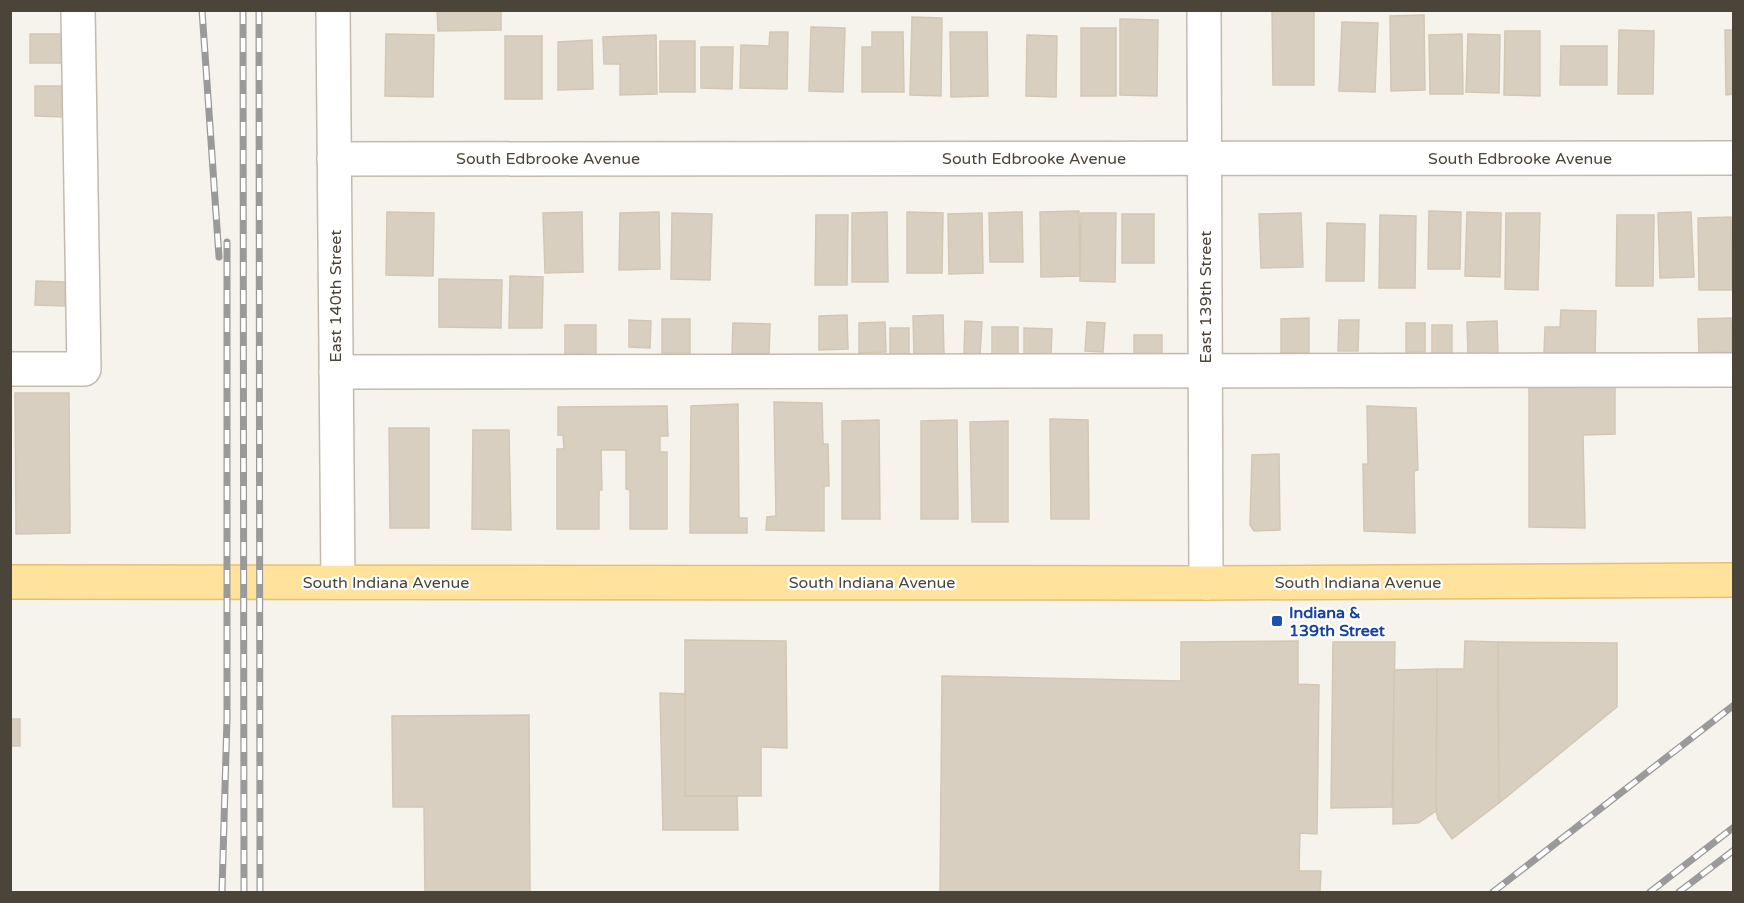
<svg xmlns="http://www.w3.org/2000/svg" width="1744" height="903" font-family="'Varela Round',sans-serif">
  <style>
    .building { fill: #d8cfc1; stroke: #d3c7b4; stroke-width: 1.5 }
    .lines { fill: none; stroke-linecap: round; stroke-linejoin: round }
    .minor-casing { stroke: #c2bbae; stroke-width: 36 }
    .major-casing { stroke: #e6c16a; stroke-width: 36 }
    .minor { stroke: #fff; stroke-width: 33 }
    .major { stroke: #ffe39c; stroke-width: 33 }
    .rail-casing { stroke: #9a9a9a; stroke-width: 7 }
    .rail { stroke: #fff; stroke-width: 4.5; stroke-dasharray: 14; stroke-linecap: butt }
    .transit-dot { fill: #1a4fb4; stroke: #fff; stroke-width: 2 }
    .labels { text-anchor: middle; stroke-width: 4.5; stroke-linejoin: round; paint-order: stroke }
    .street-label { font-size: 16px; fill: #4b4439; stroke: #fff }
    .transit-label { font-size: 16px; font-weight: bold; fill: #164399; stroke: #fff; text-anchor: start }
  </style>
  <rect width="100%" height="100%" fill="#f6f3ec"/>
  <g class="building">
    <polygon points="437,10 501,10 501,30 438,31"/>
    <polygon points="1272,10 1314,10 1314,85 1273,85"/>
    <polygon points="1424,15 1425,90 1391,91 1390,16"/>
    <polygon points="912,17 942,18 941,96 910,95"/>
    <polygon points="1120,19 1158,20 1157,96 1120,95"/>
    <polygon points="1342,22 1378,23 1375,92 1339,91"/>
    <polygon points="811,27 845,28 843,92 809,91"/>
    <rect x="1081" y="28" width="35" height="68"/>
    <polygon points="1619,30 1654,31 1653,94 1618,94"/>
    <polygon points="1725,30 1734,30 1734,94 1726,95"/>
    <polygon points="1505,31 1540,31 1540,96 1504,95"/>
    <polygon points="770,32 788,32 787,89 740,88 741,45 769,46"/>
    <polygon points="872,32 903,32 904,92 862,92 862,47 872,47"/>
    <polygon points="950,32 987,32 988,96 951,97"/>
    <polygon points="30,34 65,34 66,63 30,63"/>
    <polygon points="386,34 434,35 433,97 385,96"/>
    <polygon points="1462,34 1463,94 1430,94 1429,35"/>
    <polygon points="1468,34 1500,35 1499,93 1466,92"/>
    <polygon points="656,35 657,94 620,95 620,64 604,64 603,37"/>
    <polygon points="1027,35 1057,36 1056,97 1026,96"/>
    <rect x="505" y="36" width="37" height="63"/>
    <polygon points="592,40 593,89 558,90 558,42"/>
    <rect x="660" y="41" width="35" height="51"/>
    <polygon points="1561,46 1607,46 1607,85 1560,85"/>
    <polygon points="701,47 733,47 732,89 701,88"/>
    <polygon points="35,86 67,86 66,117 35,116"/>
    <polygon points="1079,211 1080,276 1041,277 1040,212"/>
    <polygon points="1429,211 1461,212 1460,269 1428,269"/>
    <polygon points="387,212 434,213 433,276 386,275"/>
    <polygon points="582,212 583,272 545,273 543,213"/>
    <polygon points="659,212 660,269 619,270 620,213"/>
    <polygon points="887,212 888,282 852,282 852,213"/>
    <polygon points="907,212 943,213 942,273 907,273"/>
    <polygon points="1022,212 1023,262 990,262 989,213"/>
    <polygon points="1467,212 1501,213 1500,277 1465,276"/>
    <polygon points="1691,212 1694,277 1660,278 1658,213"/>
    <polygon points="672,213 712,214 710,280 671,279"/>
    <polygon points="982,213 983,273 949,274 948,214"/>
    <polygon points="1081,213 1116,213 1115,282 1080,281"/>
    <polygon points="1301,213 1303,267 1261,268 1259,214"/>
    <polygon points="1506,213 1540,213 1538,290 1505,289"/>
    <rect x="1122" y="214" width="32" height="49"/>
    <polygon points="816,215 848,215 847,285 815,285"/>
    <polygon points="1380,215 1416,216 1415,288 1379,288"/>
    <polygon points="1617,215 1654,215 1653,286 1616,286"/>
    <polygon points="1731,217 1732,290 1699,290 1698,218"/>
    <polygon points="1327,223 1365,224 1364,281 1326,281"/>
    <polygon points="510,276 543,277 542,328 509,328"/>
    <polygon points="439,279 502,280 501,328 439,327"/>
    <polygon points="36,281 66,282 65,306 35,305"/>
    <polygon points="1561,310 1596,311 1595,355 1544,354 1545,327 1560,327"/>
    <polygon points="847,315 848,349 819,350 819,316"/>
    <polygon points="943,315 944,354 914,355 913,316"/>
    <polygon points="1309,318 1309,353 1281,353 1281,319"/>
    <polygon points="1731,318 1732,352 1699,353 1698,319"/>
    <rect x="662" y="319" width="28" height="34"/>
    <polygon points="629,320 651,321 650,348 629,347"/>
    <polygon points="1339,320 1359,320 1358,351 1338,351"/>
    <polygon points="965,321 982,322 980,354 964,353"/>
    <polygon points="1497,321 1498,354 1468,355 1467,322"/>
    <polygon points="885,322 886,352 859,353 859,323"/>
    <polygon points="1087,322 1105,323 1103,352 1085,351"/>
    <polygon points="733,323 770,324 769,354 732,354"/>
    <rect x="1406" y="323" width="19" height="29"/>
    <polygon points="565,325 596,325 596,355 565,354"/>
    <rect x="1432" y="325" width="20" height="30"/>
    <rect x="992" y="327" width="26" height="29"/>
    <rect x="890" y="328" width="19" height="27"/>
    <polygon points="1024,328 1052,329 1051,356 1024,355"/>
    <rect x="1134" y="335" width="28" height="19"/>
    <polygon points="1615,372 1615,434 1583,435 1585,528 1529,527 1529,373"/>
    <polygon points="15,393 69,393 70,533 16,534"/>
    <polygon points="774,402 822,403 823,444 828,444 829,486 824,486 824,531 766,530 767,517 776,516"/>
    <polygon points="738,404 739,518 747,518 747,533 690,533 691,406"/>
    <polygon points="667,406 668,436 660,436 660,452 667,452 667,529 630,529 630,490 626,489 626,450 601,450 602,490 599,490 599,529 557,529 557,449 564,449 563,435 558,435 558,407"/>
    <polygon points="1367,406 1416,408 1418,470 1414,471 1415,533 1364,531 1363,464 1368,464"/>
    <polygon points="1050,419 1088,420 1089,519 1051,519"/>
    <polygon points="879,420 880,519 842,519 842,421"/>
    <polygon points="957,420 958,519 921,519 921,421"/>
    <polygon points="1008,421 1008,522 972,522 970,422"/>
    <polygon points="389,428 429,428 429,528 390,528"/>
    <polygon points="473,430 509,430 511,530 472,529"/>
    <polygon points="1279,454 1280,530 1254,531 1250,525 1252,455"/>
    <polygon points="685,640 786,641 787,748 761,747 761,796 685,796"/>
    <polygon points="1298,641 1298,684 1319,685 1317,834 1300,833 1299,871 1321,871 1320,892 940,892 942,676 1181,681 1181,642"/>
    <polygon points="1465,641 1498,642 1499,803 1452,839 1438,819 1436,811 1437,669 1464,669"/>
    <polygon points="1333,642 1395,642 1392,807 1331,808"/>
    <polygon points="1498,642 1617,643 1617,707 1499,803"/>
    <polygon points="1437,669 1436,811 1418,823 1393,824 1394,670"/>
    <polygon points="660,693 685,694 685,796 737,796 738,830 663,830"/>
    <polygon points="529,715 530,892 425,892 424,807 393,807 392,716"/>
    <rect x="10" y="719" width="10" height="27"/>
  </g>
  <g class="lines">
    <defs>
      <g id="minor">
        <polyline points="333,10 338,582"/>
        <polyline points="1204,10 1206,583"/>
        <polyline points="334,159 1734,158"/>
        <polyline points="10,369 84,369 78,10"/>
        <polyline points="336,372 1734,370"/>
      </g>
      <polyline id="major" points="10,582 1206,583 1734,580"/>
    </defs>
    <use href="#minor" class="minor-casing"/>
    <use href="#major" class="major-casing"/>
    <use href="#minor" class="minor"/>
    <use href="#major" class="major"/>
    <defs>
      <g id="rail">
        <polyline points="202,10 219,257"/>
        <polyline points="243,10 244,892"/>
        <polyline points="259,10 260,892"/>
        <polyline points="222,892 227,718 227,242"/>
        <polyline points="1493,892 1734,705"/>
        <polyline points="1650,892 1734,827"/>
        <polyline points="1679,892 1734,850"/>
      </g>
    </defs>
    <use href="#rail" class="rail-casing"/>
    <use href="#rail" class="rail"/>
  </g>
  <rect class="transit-dot" x="1271" y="615" width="12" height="12" rx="3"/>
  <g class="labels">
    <g class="street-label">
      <text x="548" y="164">South Edbrooke Avenue</text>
      <text x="1034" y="164">South Edbrooke Avenue</text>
      <text x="1520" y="164">South Edbrooke Avenue</text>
      <text transform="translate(335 296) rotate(-90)" y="6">East 140th Street</text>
      <text transform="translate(1205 297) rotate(-90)" y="6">East 139th Street</text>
      <text x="386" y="588">South Indiana Avenue</text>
      <text x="872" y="588">South Indiana Avenue</text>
      <text x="1358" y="588">South Indiana Avenue</text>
    </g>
    <g class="transit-label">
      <text x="1289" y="618">Indiana &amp;<tspan x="1289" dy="18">139th Street</tspan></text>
    </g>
  </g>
  <rect width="1744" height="903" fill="none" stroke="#4b4439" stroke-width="24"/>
</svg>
